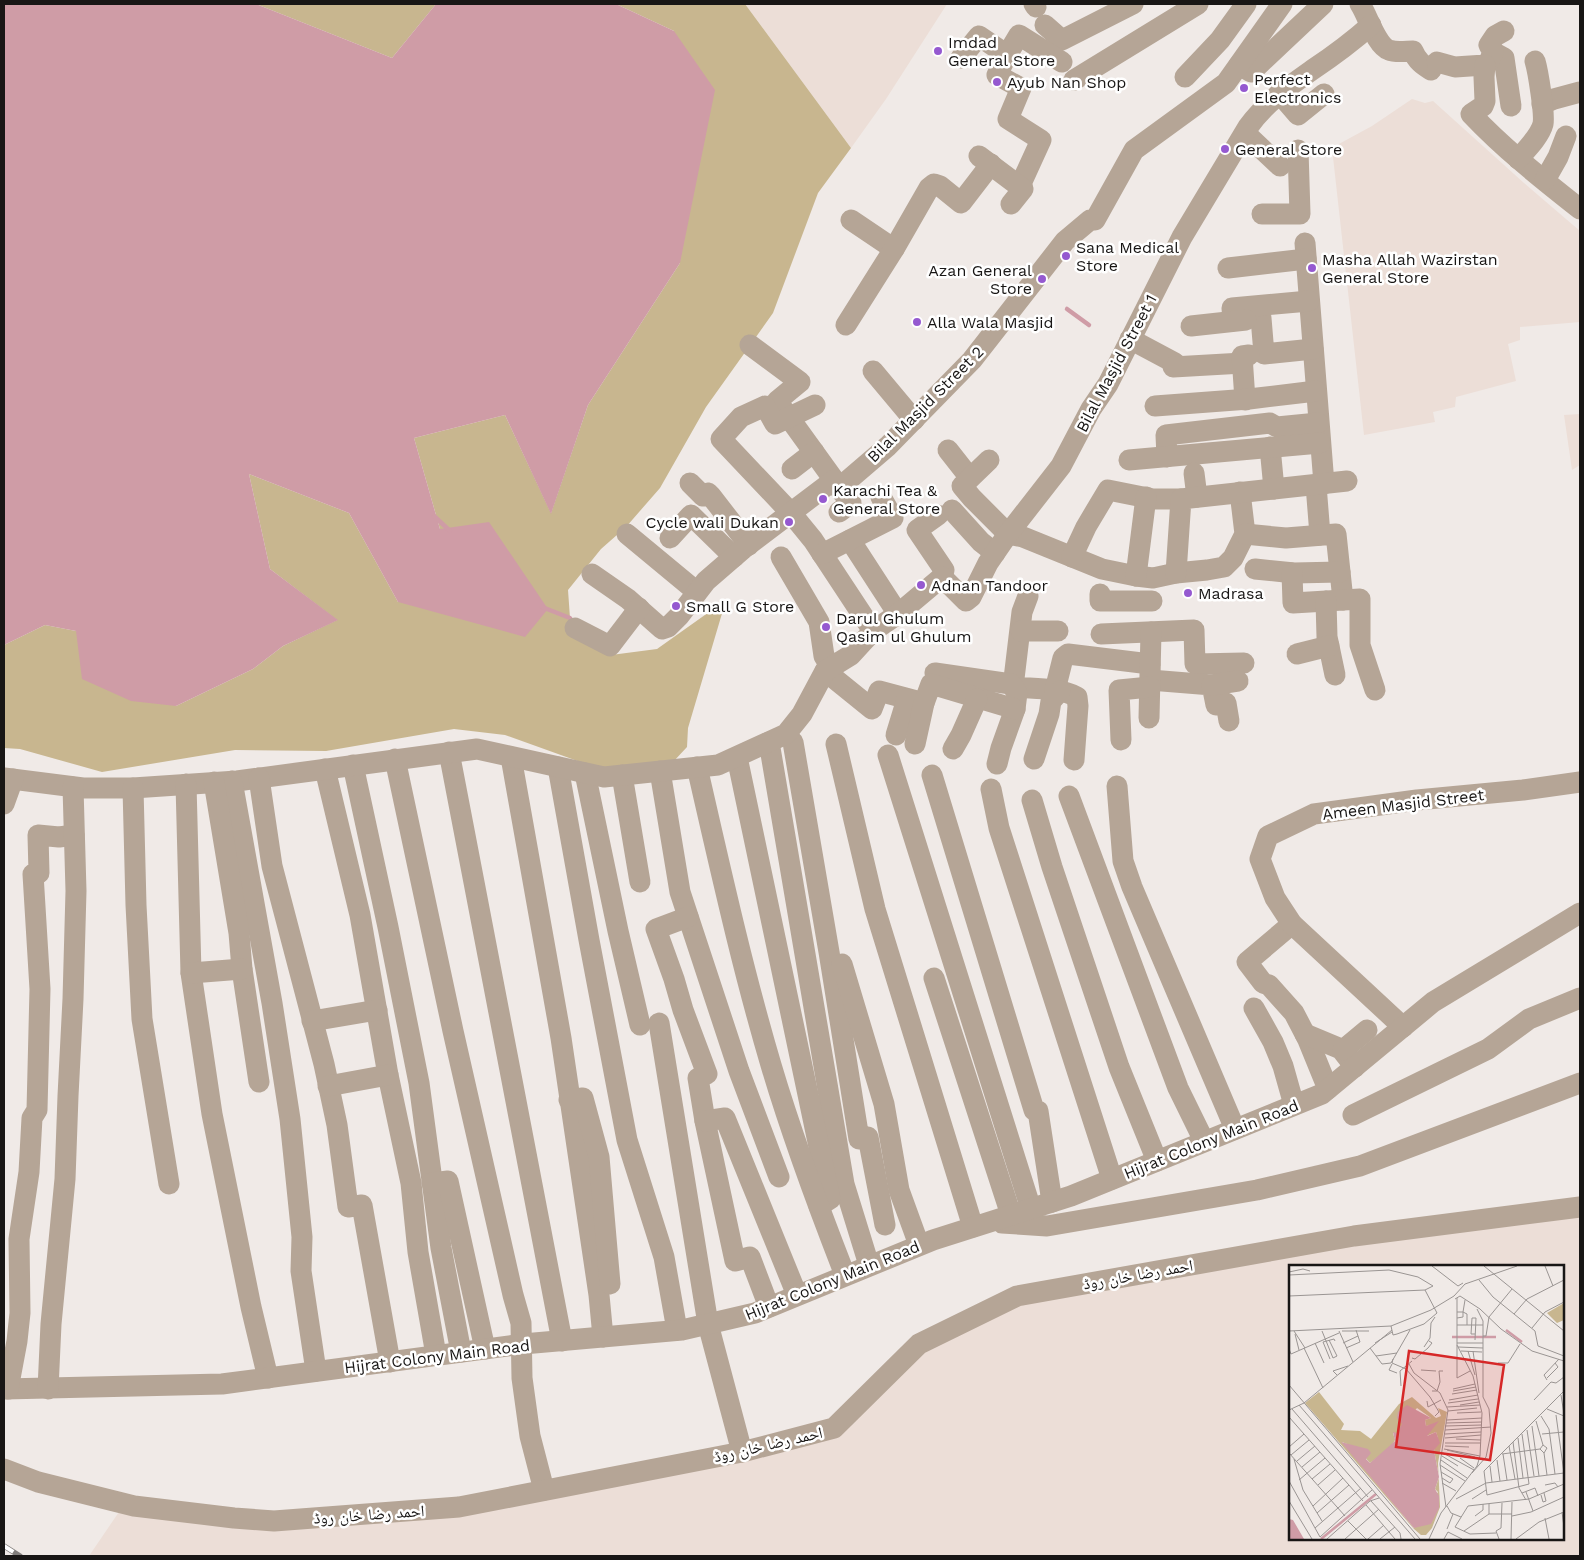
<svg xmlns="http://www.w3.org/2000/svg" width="1584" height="1560" font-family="'Work Sans','Noto Naskh Arabic',sans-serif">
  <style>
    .built { fill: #ecded7; fill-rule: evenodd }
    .green { fill: #c8b68f }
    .water { fill: #cf9ca6 }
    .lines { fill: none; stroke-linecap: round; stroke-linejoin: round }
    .stream { stroke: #cf9ca6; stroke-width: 4.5 }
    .minor { stroke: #b5a596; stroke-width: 21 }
    .rail-casing { stroke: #817d7b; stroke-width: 5.5 }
    .rail { stroke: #fff; stroke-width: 4; stroke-dasharray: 11; stroke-linecap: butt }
    .poi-dot { fill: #9559d0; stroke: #fff; stroke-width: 2 }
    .labels { text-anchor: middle; stroke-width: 5; stroke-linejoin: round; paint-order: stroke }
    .poi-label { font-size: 16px; fill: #181615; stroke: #fff; text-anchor: start }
    .street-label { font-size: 16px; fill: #181615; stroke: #fff }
    .inset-river { fill: none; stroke: #cf9ca6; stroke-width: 2.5 }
    .inset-road { fill: none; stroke: #9a9593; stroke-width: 1 }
    .view { fill: #d62828; fill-opacity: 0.15; stroke: #d62828; stroke-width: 2.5 }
    .inset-edge { fill: none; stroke: #181615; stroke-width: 2.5 }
  </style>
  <rect width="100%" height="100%" fill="#f0eae7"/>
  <g class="built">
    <polygon points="745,4 947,4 886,99 851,148"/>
    <polygon points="1412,99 1425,103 1433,101 1524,183 1580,231 1580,322 1520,327 1520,340 1508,344 1516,381 1456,397 1455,407 1433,412 1435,422 1364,435 1333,157 1337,145 1372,126"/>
    <polygon points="1580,414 1580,465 1572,470 1564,415"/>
    <path d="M1580 1207V1556H89L123 1506 372 1514 834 1428 919 1344 1017 1296ZM1290 1266H1563V1539H1290Z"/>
  </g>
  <g class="green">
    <polygon points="256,4 436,4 392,58"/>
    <polygon points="616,4 745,4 851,148 818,193 773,313 706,407 660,488 626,527 601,549 568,590 570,618 576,635 611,655 657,649 726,600 688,728 687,747 673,762 597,768 505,735 454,729 326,751 235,750 102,772 20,749 4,748 4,645 45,625 76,631 176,706 253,669 283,646 337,620 270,569 249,474 349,513 398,602 440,529 414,438 505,415 551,513 588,405 680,263 674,31"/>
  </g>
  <polygon class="water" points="4,4 256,4 392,58 436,4 616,4 674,31 715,90 680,263 588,405 551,514 505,415 414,438 440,529 489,522 548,609 525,637 398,602 349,513 249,474 270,569 338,620 283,646 253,669 176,706 131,701 82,679 76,631 45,625 4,645"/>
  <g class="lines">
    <g class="stream">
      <polyline points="1067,309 1089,325"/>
      <polyline points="434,516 450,531"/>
      <polyline points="542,607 570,618"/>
    </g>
    <g class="minor">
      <polyline points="1034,4 1036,7"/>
      <path d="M1360 4C1368 16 1376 45 1389 50 1396 53 1407 51 1413 51 1417 61 1423 65 1431 70"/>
      <polyline points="1045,25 1062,40 1133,4"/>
      <polyline points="1493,52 1504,58 1511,106"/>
      <polyline points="1007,55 997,75 1021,88 1008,119 1041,140 1020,186"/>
      <polyline points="961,58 979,36 1007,55 1019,35 1062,62"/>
      <polyline points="1437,62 1455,67 1485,65 1489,62 1493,52 1489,45 1495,36 1504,31"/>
      <polyline points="1239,65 1251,72 1323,4"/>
      <path d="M1485 65 1484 77 1485 101 1483 106 1471 114C1504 149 1542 179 1580 209"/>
      <polyline points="1185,77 1220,40 1246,4"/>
      <polyline points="1074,80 1198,4"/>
      <polyline points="1279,93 1298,115 1324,94"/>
      <polyline points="1542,104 1554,99 1580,92"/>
      <polyline points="1245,133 1280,166"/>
      <polyline points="979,156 1023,189 1011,204"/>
      <path d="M1518 159C1526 150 1540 136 1543 124 1545 114 1538 71 1535 61"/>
      <polyline points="1545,180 1558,157 1566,136"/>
      <polyline points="1262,214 1300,214 1298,150"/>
      <polyline points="851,220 894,249"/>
      <polyline points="1305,243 1324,484"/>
      <polyline points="1228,268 1306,259"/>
      <polyline points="1261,318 1264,354 1313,349"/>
      <polyline points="1233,321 1232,308 1309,301"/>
      <polyline points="846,325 894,249 929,188 934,184 940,186 961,203 991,164"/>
      <polyline points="1191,326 1246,320"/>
      <polyline points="1130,339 1175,363"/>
      <polyline points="750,345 800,382 777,401 834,480"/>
      <polyline points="1173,367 1243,363"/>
      <polyline points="873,371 914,420"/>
      <polyline points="1245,400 1242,356 1249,355"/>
      <polyline points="815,405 775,424 765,406 741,417 721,439 791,513 813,540 873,631"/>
      <polyline points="1155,406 1249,399 1316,391"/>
      <polyline points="1270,447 1274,489"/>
      <polyline points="948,450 970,478"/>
      <polyline points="1167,457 1166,435 1270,423 1277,427 1318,423"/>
      <polyline points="989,460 962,486 972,498 1008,534 1023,537 1102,569 1136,576 1153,578 1176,573 1207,570 1224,567 1233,558 1245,534 1240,492"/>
      <polyline points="1129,460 1320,443"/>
      <polyline points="792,469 814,452"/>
      <polyline points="1194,473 1197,497"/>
      <polyline points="690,483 703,496 708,493 711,496 749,545"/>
      <polyline points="1316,485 1320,535"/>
      <polyline points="839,488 851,503 839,512"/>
      <polyline points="952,510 981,542 995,553"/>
      <polyline points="938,515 917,530 944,570 942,577"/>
      <polyline points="627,534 697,592"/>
      <polyline points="1245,534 1286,538 1336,534 1343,600"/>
      <polyline points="670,538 691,515 734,557"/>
      <polyline points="850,540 898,614"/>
      <polyline points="822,554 893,518 881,497"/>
      <polyline points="781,557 819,622 824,656 831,667"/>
      <polyline points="1072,557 1086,527 1108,490 1153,499 1181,499"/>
      <polyline points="1255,569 1294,573 1340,572"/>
      <polyline points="1176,573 1181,499 1347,481"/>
      <polyline points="1292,573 1293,603 1360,599 1360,645 1375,690"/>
      <polyline points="592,574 628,599 662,629 668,627 679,616 706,581 743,549 834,480 839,488 888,446 972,360 1065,241 1090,220 1095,220 1134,150 1226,83 1282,4"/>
      <polyline points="1136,576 1146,497"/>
      <polyline points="1100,594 1100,601 1152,601"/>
      <path d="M1028 596 1022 612 1013 687C1035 689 1058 687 1077 697L1078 706 1074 760"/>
      <polyline points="1326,601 1327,637 1335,675"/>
      <polyline points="575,628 610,646 639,608"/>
      <polyline points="1021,631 1058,631"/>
      <polyline points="1101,634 1194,630 1195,664 1244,663"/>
      <polyline points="1297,654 1329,646"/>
      <polyline points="825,671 872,709 879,691 924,703"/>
      <polyline points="935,673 1011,684 1017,693 1015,709 1001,748 997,764"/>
      <polyline points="1150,680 1212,685 1216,705 1226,703 1229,721"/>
      <polyline points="1212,685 1238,681"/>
      <polyline points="1055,690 1063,658 1068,654 1150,664"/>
      <polyline points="1149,718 1151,632"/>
      <polyline points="896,735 907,699"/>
      <polyline points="1121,740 1119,690 1150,687"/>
      <polyline points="769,742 844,1184 869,1265"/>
      <polyline points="793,742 829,952 859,1139 868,1137 885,1225"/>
      <polyline points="836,744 875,909 973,1227"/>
      <polyline points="915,744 924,703 931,684 1015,709"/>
      <polyline points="953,749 961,735 977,699"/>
      <polyline points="449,752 562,1341"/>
      <polyline points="888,755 1031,1209"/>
      <polyline points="511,757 561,1038 599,1295 603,1337"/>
      <polyline points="737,757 830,1199 819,1206"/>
      <polyline points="395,759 453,1031 513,1295 521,1323 522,1378 530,1436 544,1490"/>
      <polyline points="1034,759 1049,714 1051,701 1060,691"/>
      <polyline points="353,765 388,927 419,1083 441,1248 461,1352"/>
      <polyline points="558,767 589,940 627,1140 664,1257 677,1330"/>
      <path d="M697 767C720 867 742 967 771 1065 792 1136 818 1206 845 1275"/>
      <polyline points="325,769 360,915 388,1075 411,1183 418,1252 436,1355"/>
      <polyline points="660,771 680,892 739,1071 779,1177"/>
      <polyline points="585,773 618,931 640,1025"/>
      <polyline points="622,775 640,882"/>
      <polyline points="932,775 1034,1110 1038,1111 1052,1202"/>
      <path d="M4 778 83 788H133L237 781 477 749 604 777 718 765 786 734 802 714 825 671 851 655 873 631 898 614 942 577 966 601 971 597 988 563 1008 534 1061 466 1091 409 1108 384 1182 237 1248 127C1266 102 1288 87 1312 70 1333 56 1352 42 1371 25"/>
      <polyline points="259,778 272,866 324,1064 337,1125 348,1207 362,1205 390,1362"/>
      <polyline points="232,781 272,1003 290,1119 302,1237 301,1271 316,1371"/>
      <polyline points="214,782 239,933 242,969 259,1082"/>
      <polyline points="186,784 191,973 212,1114 251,1307 268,1378"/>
      <polyline points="1117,786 1123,861 1132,887 1235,1129"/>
      <polyline points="133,788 136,905 142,1019 169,1184"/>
      <polyline points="991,789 999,828 1112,1179"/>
      <polyline points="1069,796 1178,1088 1204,1141"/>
      <polyline points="1032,800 1052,867 1119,1067 1157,1161"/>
      <polyline points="4,804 13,779"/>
      <polyline points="688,917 656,929 674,979 683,1010 707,1074 698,1078 705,1121 735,1261 750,1257 769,1307"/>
      <polyline points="1292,924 1247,962 1263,983 1269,985 1294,1013 1308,1040 1328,1089"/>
      <polyline points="842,964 884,1104 899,1190 919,1245"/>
      <polyline points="191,973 242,969"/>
      <polyline points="934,978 1011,1215"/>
      <polyline points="1254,1008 1273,1042 1283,1066 1294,1105"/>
      <polyline points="312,1021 377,1010"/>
      <polyline points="659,1023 708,1324 742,1452"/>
      <polyline points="1403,1027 1292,924 1275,898 1260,859 1268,836 1314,814 1417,800 1523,790 1580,782"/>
      <polyline points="1305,1034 1341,1049 1355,1067"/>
      <polyline points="1343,1050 1367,1030"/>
      <polyline points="328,1086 388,1075"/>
      <polyline points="569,1100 583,1098 599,1157 610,1284"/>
      <polyline points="1353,1115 1488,1049 1529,1019 1580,998"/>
      <polyline points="705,1121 725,1118 797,1295"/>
      <polyline points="432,1183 448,1181 485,1349"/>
      <polyline points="1002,1223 1047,1226 1257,1190 1360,1166 1580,1083"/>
      <polyline points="4,1389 222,1384 523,1344 682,1330 755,1313 933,1240 1071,1196 1322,1094 1433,1002 1580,913"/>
      <polyline points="8,1389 17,1341 20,1313 19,1239 29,1172 32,1118 37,1110 40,989 33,874 39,873 38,835 59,837 74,835"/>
      <polyline points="48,1389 51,1324 65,1179 68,1096 73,999 76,891 73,787"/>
      <polyline points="4,1469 38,1482 134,1506 234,1518 274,1521 459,1507 742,1452 834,1428 919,1344 1017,1296 1354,1236 1580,1207"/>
    </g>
    <defs>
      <polyline id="rail" points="4,1546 20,1556"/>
    </defs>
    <use href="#rail" class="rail-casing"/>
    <use href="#rail" class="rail"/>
  </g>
  <g class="poi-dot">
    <circle cx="938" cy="51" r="5"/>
    <circle cx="997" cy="82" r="5"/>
    <circle cx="1244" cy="88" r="5"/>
    <circle cx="1225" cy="149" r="5"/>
    <circle cx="1066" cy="256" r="5"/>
    <circle cx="1312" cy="268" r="5"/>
    <circle cx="1042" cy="279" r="5"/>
    <circle cx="917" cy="322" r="5"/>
    <circle cx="823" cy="499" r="5"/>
    <circle cx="789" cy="522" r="5"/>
    <circle cx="921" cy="585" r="5"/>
    <circle cx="1188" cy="593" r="5"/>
    <circle cx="676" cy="606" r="5"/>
    <circle cx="826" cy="627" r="5"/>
  </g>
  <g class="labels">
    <g class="poi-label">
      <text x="948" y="48">Imdad<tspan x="948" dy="18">General Store</tspan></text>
      <text x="1254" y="85">Perfect<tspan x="1254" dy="18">Electronics</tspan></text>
      <text x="1007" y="88">Ayub Nan Shop</text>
      <text x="1235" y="155">General Store</text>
      <text x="1076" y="253">Sana Medical<tspan x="1076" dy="18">Store</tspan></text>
      <text x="1322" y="265">Masha Allah Wazirstan<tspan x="1322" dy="18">General Store</tspan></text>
      <text x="1032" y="276" text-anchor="end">Azan General<tspan x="1032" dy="18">Store</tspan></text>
      <text x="927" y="328">Alla Wala Masjid</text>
      <text x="833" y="496">Karachi Tea &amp;<tspan x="833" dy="18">General Store</tspan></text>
      <text x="779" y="528" text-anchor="end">Cycle wali Dukan</text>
      <text x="931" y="591">Adnan Tandoor</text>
      <text x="1198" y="599">Madrasa</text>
      <text x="686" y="612">Small G Store</text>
      <text x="836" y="624">Darul Ghulum<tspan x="836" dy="18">Qasim ul Ghulum</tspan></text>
    </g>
    <g class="street-label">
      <text transform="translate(1116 363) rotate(-62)" y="6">Bilal Masjid Street 1</text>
      <text transform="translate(925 404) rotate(-45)" y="6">Bilal Masjid Street 2</text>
      <text transform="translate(1403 804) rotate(-7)" y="6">Ameen Masjid Street</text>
      <text transform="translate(1211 1139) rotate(-22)" y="6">Hijrat Colony Main Road</text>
      <text transform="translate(1138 1274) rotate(-10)" y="6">احمد رضا خان روڈ</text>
      <text transform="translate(832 1280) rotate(-22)" y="6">Hijrat Colony Main Road</text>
      <text transform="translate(437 1356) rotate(-7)" y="6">Hijrat Colony Main Road</text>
      <text transform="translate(768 1444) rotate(-13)" y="6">احمد رضا خان روڈ</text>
      <text transform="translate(369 1514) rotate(-4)" y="6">احمد رضا خان روڈ</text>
    </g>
  </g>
  <g transform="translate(1289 1265)">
    <rect width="275" height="275" fill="#f0eae7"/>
    <path d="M275 38V55L268 58 258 48ZM30 127 55 159 52 165 71 166 82 174 110 139 123 132 147 153 152 151 149 143 158 147 149 198 151 242 143 263 137 270H132L125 264 16 138ZM128 143 142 153 136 155 137 161 142 160 137 171 147 167 149 173 145 185 150 212 146 224 149 227 125 263 53 177 68 183 81 198 102 182 106 175 104 168H108Z" fill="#c8b68f" fill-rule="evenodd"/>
    <path d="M118 140 142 153 136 155 137 161 150 156 138 171 147 167 151 178 145 185 150 212 146 224 150 231V243L142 259 125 263 52 177 79 184 82 188 77 194 81 198 106 176 104 167 108 168 113 159 108 153 109 147ZM0 254 4 255 15 274H0Z" fill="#cf9ca6"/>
    <path class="inset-river" d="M217 65 233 77M163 72H207M32 274 87 229"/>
    <path class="inset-road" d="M143 1 169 21 174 18M195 1 275 66M256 1 264 21M0 7 14 4 21 6M0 10 100 5 129 12 144 21 136 25M190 15 204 32 246 66 249 81 275 91M0 31 136 25 148 48 135 59 108 69 104 70 102 61M166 34 171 31 191 44 212 64 243 86 275 96M176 35 174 47 178 49V60M225 49 238 34 275 15M168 53 174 52V47H168M183 53H187L186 75M183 53 182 69H186M168 60H194M243 63 256 47 275 37M0 66 102 61 142 45 165 31 176 19 228 1M5 66 16 83M33 66 44 93M50 66 64 97M53 66H80M6 69 10 85M194 71H197L200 52 223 24M40 75 48 91 44 93M26 78 35 98M54 78 69 71 67 65M86 78 103 67M168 78H194M168 80V113L181 106M135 82 141 73 142 58 146 52M169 82 194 83M15 83 34 123M57 83 71 77 69 71M81 83 93 99 102 98 121 65M0 84 2 89 50 68M172 86 193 87M179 86 186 110M184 86 190 128M87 91 108 88M123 93 126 94 139 83 143 78 140 76M41 94 34 77 45 74 46 76M104 94 103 98 117 104 141 132 150 147 146 151M209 98H219L231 79M103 99 100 105 108 108M120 99 125 108 151 128 159 145 151 199 157 242M132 105 147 106M48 110 44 106 59 101M258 113 269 102 266 98M258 115 255 110 270 94M0 120 131 274M112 121 111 106 123 96M164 124 186 119M143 126H148L151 117 150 106H154M164 126 187 122M163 129 188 125M272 130 275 149M160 135 189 130M245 135 262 117 267 118 275 112M138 136 139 142 152 135M159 138 189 134M10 140 126 274M171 140 190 137M158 142 191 140M3 144 79 232M258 144 275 151M0 145 15 138 103 65M159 146 188 143M168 148 192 147M267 150 275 208M252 151 260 164 266 209M0 152 74 236M158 155 193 153M247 156 254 180M157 158 193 157M156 161 193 160M243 161 250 211M156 165 202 162M238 165 245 211M156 169 192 167M233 169 240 219 198 230 195 206 275 126M253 169 275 167M156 173 192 170M229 173 234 213M167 174 192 175M224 177 230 223 237 235M156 178H192M156 181 180 182M220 181 226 214M0 182 15 169M155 184 191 191M158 185 186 192M0 188 56 251M154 188 185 205M255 188 258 210M213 189 251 184 254 180 258 183 255 188 251 184M214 189 218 215M2 190 20 175M153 191 169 201M171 193 185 203M5 194 14 225 33 256M152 195 178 213M208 195 211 216M8 196 26 181M151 200 176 216M201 201 203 217M13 202 31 187M152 207 164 214 161 218 153 213M183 208 197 192 202 168 200 144 194 132V56L188 44M23 214 41 199M10 215 36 193M0 216 31 272 83 225M153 218 167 226M29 220 46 205M256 220 266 218 269 222M237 227 244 246M233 228 246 223 249 231M252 230 254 237 257 236 255 228M167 234 197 218 275 208M183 234 197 225M0 236 23 274M82 236 111 268 112 274M77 240 106 274M24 241 54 213M158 241 162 248 172 252M273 247 275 262M28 248 60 220M200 249H223M186 251 194 245V239M223 251 242 247 275 232M256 253 260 274M59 256 77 274M26 263 72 223M158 264 164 249M175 266 200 249V239M207 268 181 269 166 262 179 241 240 234 275 219M38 274 81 236 90 233M56 274 90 244M79 274 95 260M91 274 106 262M140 274 152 248 188 201 191 191 193 148 184 111 168 80V33M155 274 159 267 173 274M210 274 207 266 212 263 213 238M222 274 223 237M227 274 250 257 275 247"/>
    <path class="view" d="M120 86 215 100 201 195 107 182Z"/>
    <rect width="275" height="275" class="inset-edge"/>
  </g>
  <rect width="1584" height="1560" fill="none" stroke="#181615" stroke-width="10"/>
</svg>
